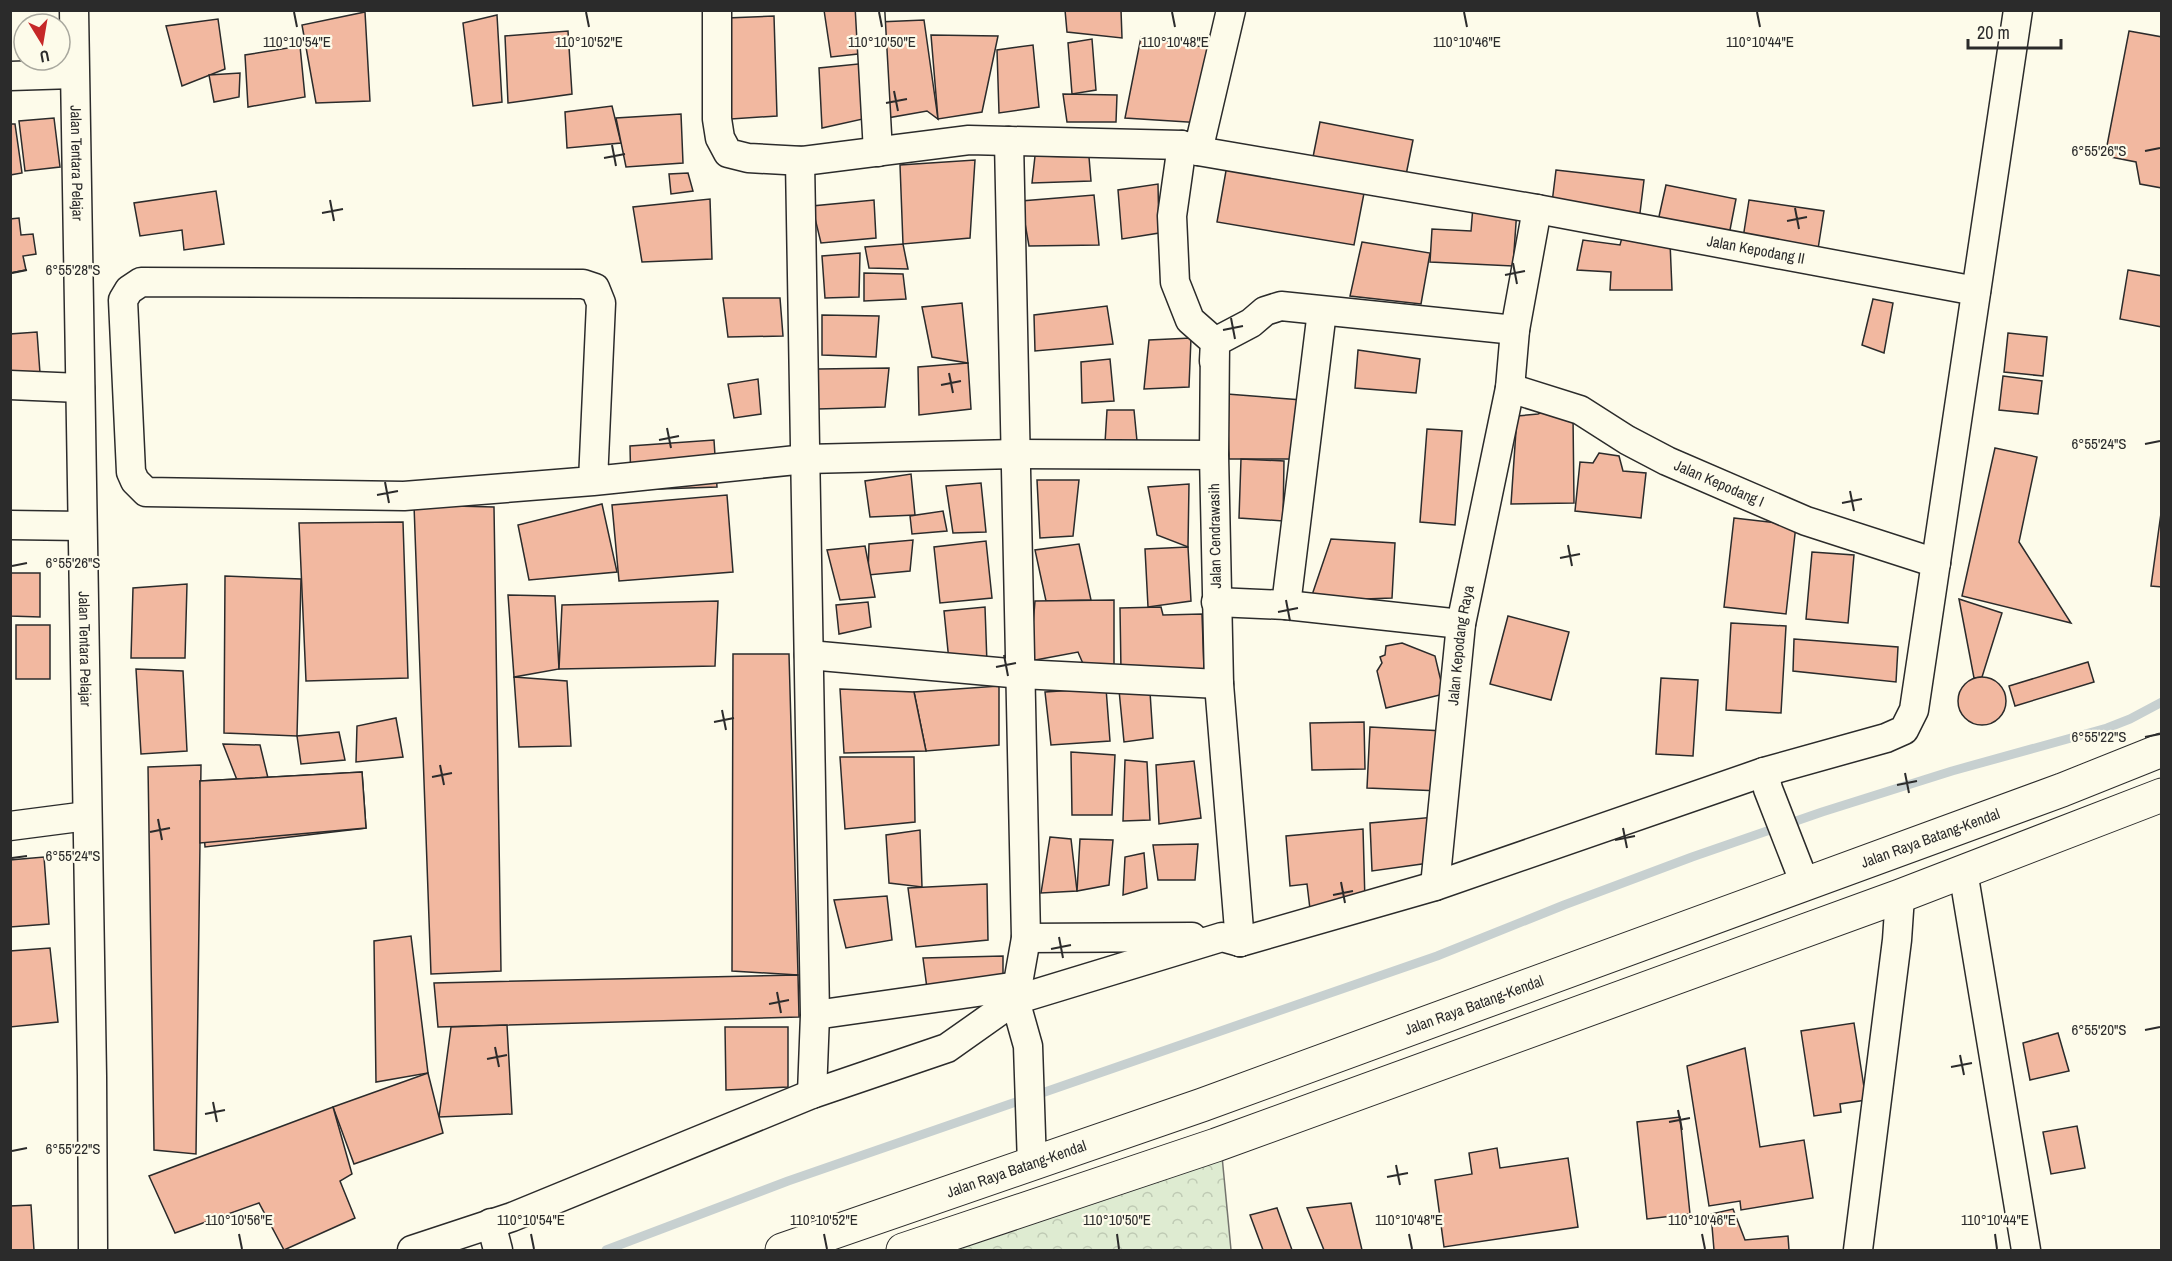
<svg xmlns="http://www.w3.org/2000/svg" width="2172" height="1261" font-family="'Archivo Narrow',sans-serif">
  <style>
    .park { fill: url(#park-crowns); stroke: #74746e; stroke-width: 1.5 }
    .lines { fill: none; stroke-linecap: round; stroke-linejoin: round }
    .stream { stroke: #c7d0d0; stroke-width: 9 }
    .building { fill: #f2b8a0; stroke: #2b2b2b; stroke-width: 1.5 }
    .street-casing { stroke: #2b2b2b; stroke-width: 31 }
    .highway-casing { stroke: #2b2b2b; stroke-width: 35 }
    .street { stroke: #fdfbea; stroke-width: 28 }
    .highway { stroke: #fdfbea; stroke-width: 33 }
    .ticks { fill: none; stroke: #2b2b2b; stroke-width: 2 }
    .labels { text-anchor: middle; stroke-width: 4.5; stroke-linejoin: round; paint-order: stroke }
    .street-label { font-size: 15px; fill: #2b2b2b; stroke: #fdfbea }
    .ticks-label { font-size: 15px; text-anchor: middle; fill: #2b2b2b; stroke: #fdfbea; stroke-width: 4.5; stroke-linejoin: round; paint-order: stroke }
  </style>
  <defs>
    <pattern id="park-crowns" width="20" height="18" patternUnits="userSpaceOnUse" patternTransform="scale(1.5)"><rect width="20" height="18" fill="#deebd1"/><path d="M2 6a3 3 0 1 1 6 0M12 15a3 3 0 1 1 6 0" fill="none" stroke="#bfcab4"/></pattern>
  </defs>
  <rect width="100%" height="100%" fill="#fdfbea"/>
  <polygon class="park" points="1222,1156 1231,1250 940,1250"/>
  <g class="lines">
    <polyline class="stream" points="606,1250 788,1181 1437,956 1564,905 1692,857 1822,812 1952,771 2107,728 2130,719 2162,702"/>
  </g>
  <g class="building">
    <polygon points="824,10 862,10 867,53 831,57"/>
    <polygon points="1065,10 1121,10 1122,38 1067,32"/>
    <polygon points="365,12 370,101 316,103 302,25"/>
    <polygon points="497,15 502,102 473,106 463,23"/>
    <polygon points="774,16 777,116 731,119 727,18"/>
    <polygon points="218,19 225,69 182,86 166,26"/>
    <polygon points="924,20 938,119 927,111 887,118 878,22"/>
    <polygon points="568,31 572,94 508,103 505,36"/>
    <polygon points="2129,31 2162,37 2162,188 2140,184 2136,162 2105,156"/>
    <polygon points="931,35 998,36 982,112 938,119"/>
    <polygon points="1141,37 1216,49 1203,123 1125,118"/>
    <polygon points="1092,39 1096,90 1072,94 1068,43"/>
    <polygon points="1033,45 1039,107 999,113 997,50"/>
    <polygon points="300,46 305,97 248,107 245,55"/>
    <polygon points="868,63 863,119 822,128 819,68"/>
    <polygon points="240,73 239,97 214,102 209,75"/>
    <polygon points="1063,94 1117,95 1116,122 1067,122"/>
    <polygon points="612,106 621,143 567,148 565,112"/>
    <polygon points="681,114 683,163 626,167 616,118"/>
    <polygon points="54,118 60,167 25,171 19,121"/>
    <polygon points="1320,122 1413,140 1405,180 1312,162"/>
    <polygon points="10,124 15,124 22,173 10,175"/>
    <polygon points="1035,156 1089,157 1091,181 1032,183"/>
    <polygon points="975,160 970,238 903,244 900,165"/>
    <polygon points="1227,165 1365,188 1354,245 1217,222"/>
    <polygon points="1556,170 1644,180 1639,221 1551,211"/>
    <polygon points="688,173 693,191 671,194 669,174"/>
    <polygon points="1158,184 1159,233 1122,239 1118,190"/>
    <polygon points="1666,185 1736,199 1729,235 1658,221"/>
    <polygon points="216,191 224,244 184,250 182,230 140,236 134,203"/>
    <polygon points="1094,195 1099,245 1029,246 1021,201"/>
    <polygon points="710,199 712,259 642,262 633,207"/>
    <polygon points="874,200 876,238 821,243 812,206"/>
    <polygon points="1749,200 1824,211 1818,249 1743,238"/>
    <polygon points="1473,206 1517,209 1513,266 1430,262 1432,229 1471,231"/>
    <polygon points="19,218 21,235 33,234 36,254 23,256 26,270 10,273 10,219"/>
    <polygon points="1623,234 1670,242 1672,290 1610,290 1611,272 1577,270 1583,240 1620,245"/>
    <polygon points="1362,242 1430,253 1421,304 1350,296"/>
    <polygon points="903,244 908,269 869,268 865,247"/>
    <polygon points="860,253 859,297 825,298 822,256"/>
    <polygon points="2128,270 2162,276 2162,327 2120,319"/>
    <polygon points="864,273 903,274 906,299 864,301"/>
    <polygon points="723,298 780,298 783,336 728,337"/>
    <polygon points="1873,299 1893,303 1884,353 1862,345"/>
    <polygon points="962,303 968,363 932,357 922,307"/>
    <polygon points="1107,306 1113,344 1035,351 1034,315"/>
    <polygon points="822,315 879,316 876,357 822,355"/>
    <polygon points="37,332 40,373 10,376 10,334"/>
    <polygon points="2008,333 2047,337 2043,376 2004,372"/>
    <polygon points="1191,338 1189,387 1144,389 1149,340"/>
    <polygon points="1358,350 1420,359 1416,393 1355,388"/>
    <polygon points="1110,359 1114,401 1082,403 1081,362"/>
    <polygon points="968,363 971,409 919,415 918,367"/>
    <polygon points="889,368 885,407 818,409 818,369"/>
    <polygon points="2003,376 2042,381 2038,414 1999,410"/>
    <polygon points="758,379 761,414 734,418 728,384"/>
    <polygon points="1227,394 1302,400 1297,459 1229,459"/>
    <polygon points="1559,404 1573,416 1574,503 1511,504 1517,416 1538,414"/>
    <polygon points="1107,410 1134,410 1137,441 1105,443"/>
    <polygon points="1427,429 1462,431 1455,525 1420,522"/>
    <polygon points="714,440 717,487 631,490 630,446"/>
    <polygon points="1995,448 2037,457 2019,542 2071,623 1962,596"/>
    <polygon points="1599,453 1619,456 1623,471 1646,473 1641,518 1575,511 1580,462 1593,463"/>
    <polygon points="1241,459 1284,461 1283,521 1239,518"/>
    <polygon points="911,474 915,515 870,517 865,481"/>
    <polygon points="1037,480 1079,480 1073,536 1040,538"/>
    <polygon points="981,483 986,532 953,533 946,486"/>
    <polygon points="1189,484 1188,547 1157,535 1148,487"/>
    <polygon points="727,495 733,572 619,581 612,505"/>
    <polygon points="602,504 617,572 529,580 518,525"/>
    <polygon points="414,505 494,507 501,971 431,974"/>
    <polygon points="2162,506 2162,587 2151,586"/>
    <polygon points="943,511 947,531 912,534 910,516"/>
    <polygon points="1734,518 1796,525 1786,614 1724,607"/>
    <polygon points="403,522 408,678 306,681 299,523"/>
    <polygon points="1331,539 1395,543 1392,598 1310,601"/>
    <polygon points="913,540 910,571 868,575 869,544"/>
    <polygon points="986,541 992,598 940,603 934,547"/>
    <polygon points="1079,544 1091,600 1046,601 1035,550"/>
    <polygon points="865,546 875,597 840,600 827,550"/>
    <polygon points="1188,547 1191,601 1148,607 1145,549"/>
    <polygon points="1812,552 1854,555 1848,623 1806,619"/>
    <polygon points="10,573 40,573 40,617 10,616"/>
    <polygon points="225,576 301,579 297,736 224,733"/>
    <polygon points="187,584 185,658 131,658 133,588"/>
    <polygon points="508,595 555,596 559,669 514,677"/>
    <polygon points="1959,599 2002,613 1982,677 1974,678"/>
    <polygon points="1114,600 1114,666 1084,666 1078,652 1030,661 1035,601"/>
    <polygon points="718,601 715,666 559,669 562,605"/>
    <polygon points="868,602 871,627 839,634 836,605"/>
    <polygon points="985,607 987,664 949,661 944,611"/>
    <polygon points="1161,607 1163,615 1202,614 1204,670 1121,672 1120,608"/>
    <polygon points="1508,616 1569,632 1551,700 1490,684"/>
    <polygon points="1731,623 1786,626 1781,713 1726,710"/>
    <rect x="16" y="625" width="34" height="54"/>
    <polygon points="1794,639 1898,647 1896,682 1793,671"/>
    <polygon points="1402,643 1435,656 1444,694 1386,708 1377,671 1382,663 1380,657 1385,655 1386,646"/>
    <polygon points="733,654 789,654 798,975 732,971"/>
    <polygon points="2088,662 2094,682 2015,706 2009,686"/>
    <polygon points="136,669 183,671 187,751 141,754"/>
    <polygon points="514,677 567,681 571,746 519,747"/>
    <circle cx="1982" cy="701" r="24"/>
    <polygon points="1661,678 1698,680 1693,756 1656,754"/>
    <polygon points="999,686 999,745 926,751 914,692"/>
    <polygon points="1106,688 1110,741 1051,745 1045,692"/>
    <polygon points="840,689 914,692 926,751 844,753"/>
    <polygon points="1119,690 1150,692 1153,738 1124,742"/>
    <polygon points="396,718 403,757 356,762 357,726"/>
    <polygon points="1364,722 1365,769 1312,770 1310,723"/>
    <polygon points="1370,727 1444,731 1441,791 1367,788"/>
    <polygon points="339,732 345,760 301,764 297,736"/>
    <polygon points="223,744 260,745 268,778 237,780"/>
    <polygon points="1071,752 1115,755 1112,815 1072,815"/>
    <polygon points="840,757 914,757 915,822 845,829"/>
    <polygon points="1125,760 1147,762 1150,820 1123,821"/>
    <polygon points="1194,761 1201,818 1159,824 1156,765"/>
    <polygon points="201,765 200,843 196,1154 154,1150 148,767"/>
    <polygon points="362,772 366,828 205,847 200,781"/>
    <polygon points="362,772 366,828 200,843 200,781"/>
    <polygon points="1435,817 1429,863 1372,871 1370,823"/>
    <polygon points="1363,829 1365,902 1310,909 1307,884 1290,886 1286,836"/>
    <polygon points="920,830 922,887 889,883 886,835"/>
    <polygon points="1050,837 1071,839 1077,891 1041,893"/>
    <polygon points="1080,839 1113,840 1109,885 1077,891"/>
    <polygon points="1198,844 1195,880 1158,880 1153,845"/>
    <polygon points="1144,853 1147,888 1123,895 1125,857"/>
    <polygon points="44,857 49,924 10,927 10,860"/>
    <polygon points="987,884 988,940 916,947 908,888"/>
    <polygon points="887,896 892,940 846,948 834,900"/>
    <polygon points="411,936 428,1073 376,1082 374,941"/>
    <polygon points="50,948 58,1022 10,1027 10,951"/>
    <polygon points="1003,956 1003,992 928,996 923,958"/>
    <polygon points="798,975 799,1017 438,1027 434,983"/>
    <polygon points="1854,1023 1866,1100 1840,1104 1841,1112 1814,1116 1801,1031"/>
    <polygon points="507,1025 512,1114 439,1117 451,1027"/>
    <polygon points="725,1027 788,1027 788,1087 726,1090"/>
    <polygon points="2058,1033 2069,1071 2030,1080 2023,1043"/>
    <polygon points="1745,1048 1760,1147 1804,1140 1813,1198 1741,1210 1740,1201 1709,1206 1687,1066"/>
    <polygon points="428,1073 443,1133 354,1164 333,1107"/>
    <polygon points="333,1107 352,1174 340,1181 355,1218 284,1250 259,1203 175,1233 149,1176"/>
    <polygon points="1680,1117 1690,1214 1647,1219 1637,1122"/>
    <polygon points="2077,1126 2085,1168 2051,1174 2043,1132"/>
    <polygon points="1497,1148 1500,1168 1568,1158 1578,1227 1444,1247 1435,1180 1472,1174 1469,1153"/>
    <polygon points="1351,1203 1362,1250 1324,1250 1307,1208"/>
    <polygon points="31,1205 34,1250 10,1250 10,1206"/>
    <polygon points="1277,1208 1292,1250 1263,1250 1250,1215"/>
    <polygon points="1733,1209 1745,1240 1788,1236 1789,1250 1714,1250 1711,1214"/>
  </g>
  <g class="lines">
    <defs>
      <g id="street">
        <path id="s1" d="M74 10 92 1076 93 1250"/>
        <path id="s2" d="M717 10V119L720 138 728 153 748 158 803 161 969 140 1182 145 1198 151 1537 209 1976 291"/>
        <polyline points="870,10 878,152"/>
        <polyline points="10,76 74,74"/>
        <polyline points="1009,141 1026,938 1015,1000 1028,1046 1032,1165"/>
        <polyline points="1182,145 1172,216 1175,282 1190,320 1215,342 1214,361"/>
        <polyline points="1198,151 1231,10"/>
        <polyline points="800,161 815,1015 812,1094"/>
        <polyline points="10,385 80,388"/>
        <path id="s3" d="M1510 388 1580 410 1627 440 1667 461 1806 521 1936 563"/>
        <polyline points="593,481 601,303 595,288 583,284 141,282 129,290 123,300 131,472 135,481 146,492 404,496 593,481 806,459 1016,454 1214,455"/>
        <polyline points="10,525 82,526"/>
        <polyline points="1216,602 1286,605 1461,624"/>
        <polyline points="1286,605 1322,311"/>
        <polyline points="809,655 1021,674 1219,684"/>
        <polyline points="1764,772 1768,789 1805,884"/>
        <polyline points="10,826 87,816"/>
        <polyline points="1963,871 2026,1250"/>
        <path id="s4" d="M1435 886 1461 624 1510 388 1515 330 1537 209"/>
        <polyline points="1026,938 1192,937"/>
        <polyline points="1240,942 1435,886 1764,772 1886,738 1904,730 1914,710 2018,10"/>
        <polyline points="1240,942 1219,684 1214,455 1215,342 1251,323 1265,311 1281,306 1515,330"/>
        <polyline points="815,1015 1018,986"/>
        <polyline points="491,1223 498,1250"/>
        <polyline points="412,1250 512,1217 812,1094 947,1048 1015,1000 1222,937 1240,942"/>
        <polyline points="1858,1250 1897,940 1900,896"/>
      </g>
      <g id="highway">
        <path id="s5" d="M782 1250 1202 1105 2062 790 2162 750"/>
        <polyline points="903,1250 1216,1145 1900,896 2162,795"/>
      </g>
    </defs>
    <use href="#street" class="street-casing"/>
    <use href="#highway" class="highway-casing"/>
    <use href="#street" class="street"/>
    <use href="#highway" class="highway"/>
  </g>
  <path class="ticks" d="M294 12 297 27M586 12 589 27M879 12 882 27M1172 12 1175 27M1464 12 1467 27M1757 12 1760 27M894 91 898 111M886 103 907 99M612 145 616 166M2145 151 2160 148M604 158 625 154M330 200 334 221M1795 208 1799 229M322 213 343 209M1787 221 1807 217M1513 263 1517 284M12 273 27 270M1505 275 1525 271M1231 318 1235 339M1223 330 1243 326M949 373 953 393M941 385 961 381M667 428 671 448M659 440 679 436M2145 444 2160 441M385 482 389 503M1850 491 1854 511M377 495 398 491M1842 503 1862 499M1568 545 1572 566M1560 558 1580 554M12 566 27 563M1286 600 1290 621M1278 612 1298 608M1004 655 1008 676M996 667 1016 663M722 710 726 730M714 722 734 718M2145 737 2160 734M440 765 444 785M1905 773 1909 793M432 777 452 773M1897 785 1917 781M158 819 162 840M1623 828 1627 848M150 832 170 828M1615 840 1635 836M12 858 27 856M1341 882 1345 903M1333 895 1353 891M1059 937 1063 958M1051 949 1071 945M777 992 781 1013M769 1004 789 1000M2145 1030 2160 1027M495 1047 499 1067M1960 1055 1964 1075M487 1059 507 1055M1951 1067 1972 1063M213 1102 217 1122M1678 1110 1682 1130M205 1114 225 1110M1669 1122 1690 1118M12 1151 27 1148M1396 1165 1400 1185M1387 1177 1408 1173M239 1234 242 1249M531 1234 534 1249M824 1234 827 1249M1117 1234 1119 1249M1409 1234 1412 1249M1702 1234 1705 1249M1995 1234 1997 1249"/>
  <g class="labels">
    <g class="street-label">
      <text dy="5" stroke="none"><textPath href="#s1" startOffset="153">Jalan Tentara Pelajar</textPath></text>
      <text dy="5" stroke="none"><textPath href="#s2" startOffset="1185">Jalan Kepodang II</textPath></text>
      <text dy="5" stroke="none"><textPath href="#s3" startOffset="231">Jalan Kepodang I</textPath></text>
      <text transform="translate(1215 536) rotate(-91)" y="5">Jalan Cendrawasih</text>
      <text dy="5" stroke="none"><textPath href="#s4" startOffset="242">Jalan Kepodang Raya</textPath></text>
      <text dy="5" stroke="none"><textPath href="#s1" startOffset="639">Jalan Tentara Pelajar</textPath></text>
      <text dy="5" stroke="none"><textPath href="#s5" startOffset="1220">Jalan Raya Batang-Kendal</textPath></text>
      <text dy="5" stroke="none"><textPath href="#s5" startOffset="734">Jalan Raya Batang-Kendal</textPath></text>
      <text dy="5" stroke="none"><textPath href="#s5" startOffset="248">Jalan Raya Batang-Kendal</textPath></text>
    </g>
  </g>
  <g class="ticks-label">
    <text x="297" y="47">110°10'54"E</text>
    <text x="589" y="47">110°10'52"E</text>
    <text x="882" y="47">110°10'50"E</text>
    <text x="1175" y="47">110°10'48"E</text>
    <text x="1467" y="47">110°10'46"E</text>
    <text x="1760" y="47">110°10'44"E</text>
    <text x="2099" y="156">6°55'26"S</text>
    <text x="73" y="275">6°55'28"S</text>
    <text x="2099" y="449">6°55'24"S</text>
    <text x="73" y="568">6°55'26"S</text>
    <text x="2099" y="742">6°55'22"S</text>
    <text x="73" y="861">6°55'24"S</text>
    <text x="2099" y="1035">6°55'20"S</text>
    <text x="73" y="1154">6°55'22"S</text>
    <text x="239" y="1225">110°10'56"E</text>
    <text x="531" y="1225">110°10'54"E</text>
    <text x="824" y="1225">110°10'52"E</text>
    <text x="1117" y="1225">110°10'50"E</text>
    <text x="1409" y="1225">110°10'48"E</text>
    <text x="1702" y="1225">110°10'46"E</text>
    <text x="1995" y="1225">110°10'44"E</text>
  </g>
  <rect width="2172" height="1261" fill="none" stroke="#2b2b2b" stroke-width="24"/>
  <g transform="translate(42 42) rotate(169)"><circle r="28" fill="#fdfbea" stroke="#a9a89e" stroke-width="1.5"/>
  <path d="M0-4.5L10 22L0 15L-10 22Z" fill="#c62828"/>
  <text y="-9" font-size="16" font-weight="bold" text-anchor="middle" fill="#2b2b2b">U</text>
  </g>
  <path d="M1968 39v9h93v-9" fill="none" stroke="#2b2b2b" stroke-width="3"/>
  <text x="1977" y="39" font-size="18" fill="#2b2b2b" stroke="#fdfbea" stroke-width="4.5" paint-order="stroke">20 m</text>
</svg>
